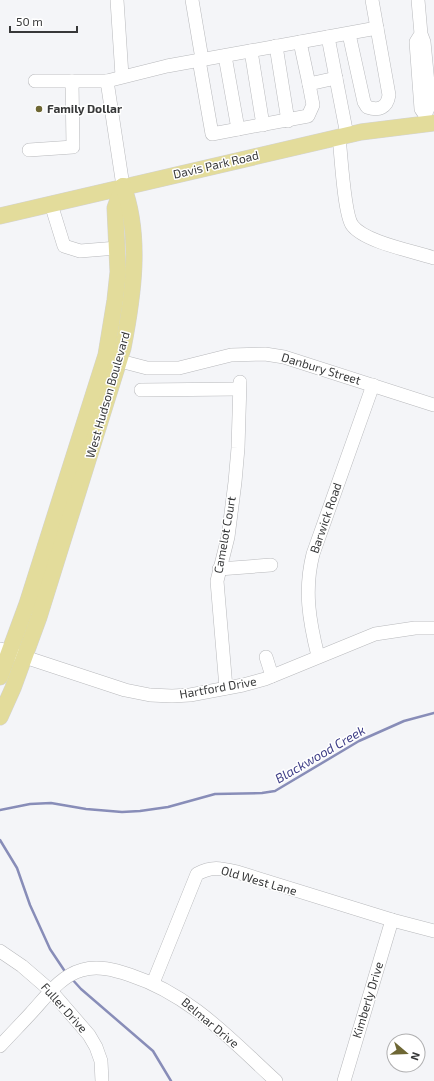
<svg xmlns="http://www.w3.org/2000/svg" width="434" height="1081" font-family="'Exo 2',sans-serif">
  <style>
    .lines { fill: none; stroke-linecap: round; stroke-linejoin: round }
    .stream { stroke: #888db8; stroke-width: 2.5 }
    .minor-casing { stroke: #b8b9bc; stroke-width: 14 }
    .major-casing { stroke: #d3d3d3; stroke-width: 17 }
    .minor { stroke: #fff; stroke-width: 13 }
    .major { stroke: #e3dc9b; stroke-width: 16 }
    .poi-dot { fill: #6e6734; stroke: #fff; stroke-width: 1.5 }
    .labels { text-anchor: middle; stroke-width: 3; stroke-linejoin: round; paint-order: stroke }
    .poi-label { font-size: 12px; font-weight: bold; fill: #373839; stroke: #fff; text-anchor: start }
    .street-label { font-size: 12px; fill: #373839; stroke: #fff }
    .water-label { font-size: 13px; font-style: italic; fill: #3f3f87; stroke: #fff }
  </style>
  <rect width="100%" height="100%" fill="#f4f5f8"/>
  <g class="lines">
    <g class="stream">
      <polyline points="0,810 30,804 51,803 86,809 122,812 140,811 168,807 215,794 262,793 275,791 359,741 404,721 434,713"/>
      <polyline points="0,840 17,868 30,905 50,949 66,973"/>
      <polyline points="71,978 81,989 153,1051 171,1081"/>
    </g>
    <defs>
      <g id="minor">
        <polyline points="117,0 122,76"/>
        <polyline points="192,0 202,59"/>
        <polyline points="418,0 421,34 424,42 430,104 425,115 421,109 416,42 421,34"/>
        <path d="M349 34 364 102 367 107C379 111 387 108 389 95L372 0"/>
        <polyline points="328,37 347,135"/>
        <polyline points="300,42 309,84"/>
        <polyline points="276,46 288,121"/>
        <polyline points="251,51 263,125"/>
        <polyline points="225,56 238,129"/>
        <polyline points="199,60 212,134 308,116 313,105 309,84 336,78"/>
        <polyline points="35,81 72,81"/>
        <polyline points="107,81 123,186"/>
        <path d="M339 137C341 154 344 213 352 225 364 242 413 251 434 258"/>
        <polyline points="29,150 73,147 72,81 107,81 167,66 377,28"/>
        <polyline points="51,204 64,246 80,251 117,248"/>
        <polyline points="114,354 114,358 120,361 147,368 179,368 231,355 265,354 284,357 434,405"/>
        <polyline points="141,390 239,389"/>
        <polyline points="219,569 271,565"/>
        <polyline points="0,649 125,690 150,695 172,696 190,695 243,685 265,679 375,634 415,628 434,628"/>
        <path d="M318 656C309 620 304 590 313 554L373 385"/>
        <polyline points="266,657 272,676"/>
        <polyline points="226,688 217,581 228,537 235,482 238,448 240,382"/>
        <polyline points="0,951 22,966 51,991 89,1035 96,1047 101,1061 102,1081"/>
        <path d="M153 983 197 874C212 866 220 868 237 872L392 920 434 931"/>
        <path d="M0 1046C10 1035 21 1024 31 1013 46 997 60 976 82 970 98 965 115 970 130 975 191 995 230 1039 276 1081"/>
        <polyline points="344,1081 392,920"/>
      </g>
      <g id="major">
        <polyline points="0,216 361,132 434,123"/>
        <polyline points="0,677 27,604 106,355 115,300 118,272 115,208 123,186"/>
        <path d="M0 717 13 688 39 617 123 348C133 297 142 236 123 186"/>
      </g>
    </defs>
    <use href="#minor" class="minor-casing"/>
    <use href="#major" class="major-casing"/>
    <use href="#minor" class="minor"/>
    <use href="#major" class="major"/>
  </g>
  <circle class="poi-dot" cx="39" cy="109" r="4"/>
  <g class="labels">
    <g class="poi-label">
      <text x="47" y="113">Family Dollar</text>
    </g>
    <g class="street-label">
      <text transform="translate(216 165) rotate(-13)" y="4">Davis Park Road</text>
      <text transform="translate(321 369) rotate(17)" y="4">Danbury Street</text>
      <text transform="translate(108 395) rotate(-74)" y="4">West Hudson Boulevard</text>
      <text transform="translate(326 518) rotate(-71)" y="4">Barwick Road</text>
      <text transform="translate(225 535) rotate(-80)" y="4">Camelot Court</text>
      <text transform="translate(218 688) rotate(-10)" y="4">Hartford Drive</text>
      <text transform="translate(259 881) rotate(16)" y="4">Old West Lane</text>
      <text transform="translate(368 1000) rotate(-73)" y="4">Kimberly Drive</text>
      <text transform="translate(64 1008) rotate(48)" y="4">Fuller Drive</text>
      <text transform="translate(210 1023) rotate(40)" y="4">Belmar Drive</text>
    </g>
    <g class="water-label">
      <text transform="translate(320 754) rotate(-30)" y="5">Blackwood Creek</text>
    </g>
  </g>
  <g transform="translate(406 1053) rotate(109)"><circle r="19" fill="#ffffff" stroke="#afafb0"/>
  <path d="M0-3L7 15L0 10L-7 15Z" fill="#6e6734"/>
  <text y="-6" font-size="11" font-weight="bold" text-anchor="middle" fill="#373839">N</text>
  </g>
  <path d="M10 26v6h67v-6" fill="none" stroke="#373839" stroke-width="2"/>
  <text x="16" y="26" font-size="12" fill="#373839" stroke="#ffffff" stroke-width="3" paint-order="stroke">50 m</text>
</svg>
